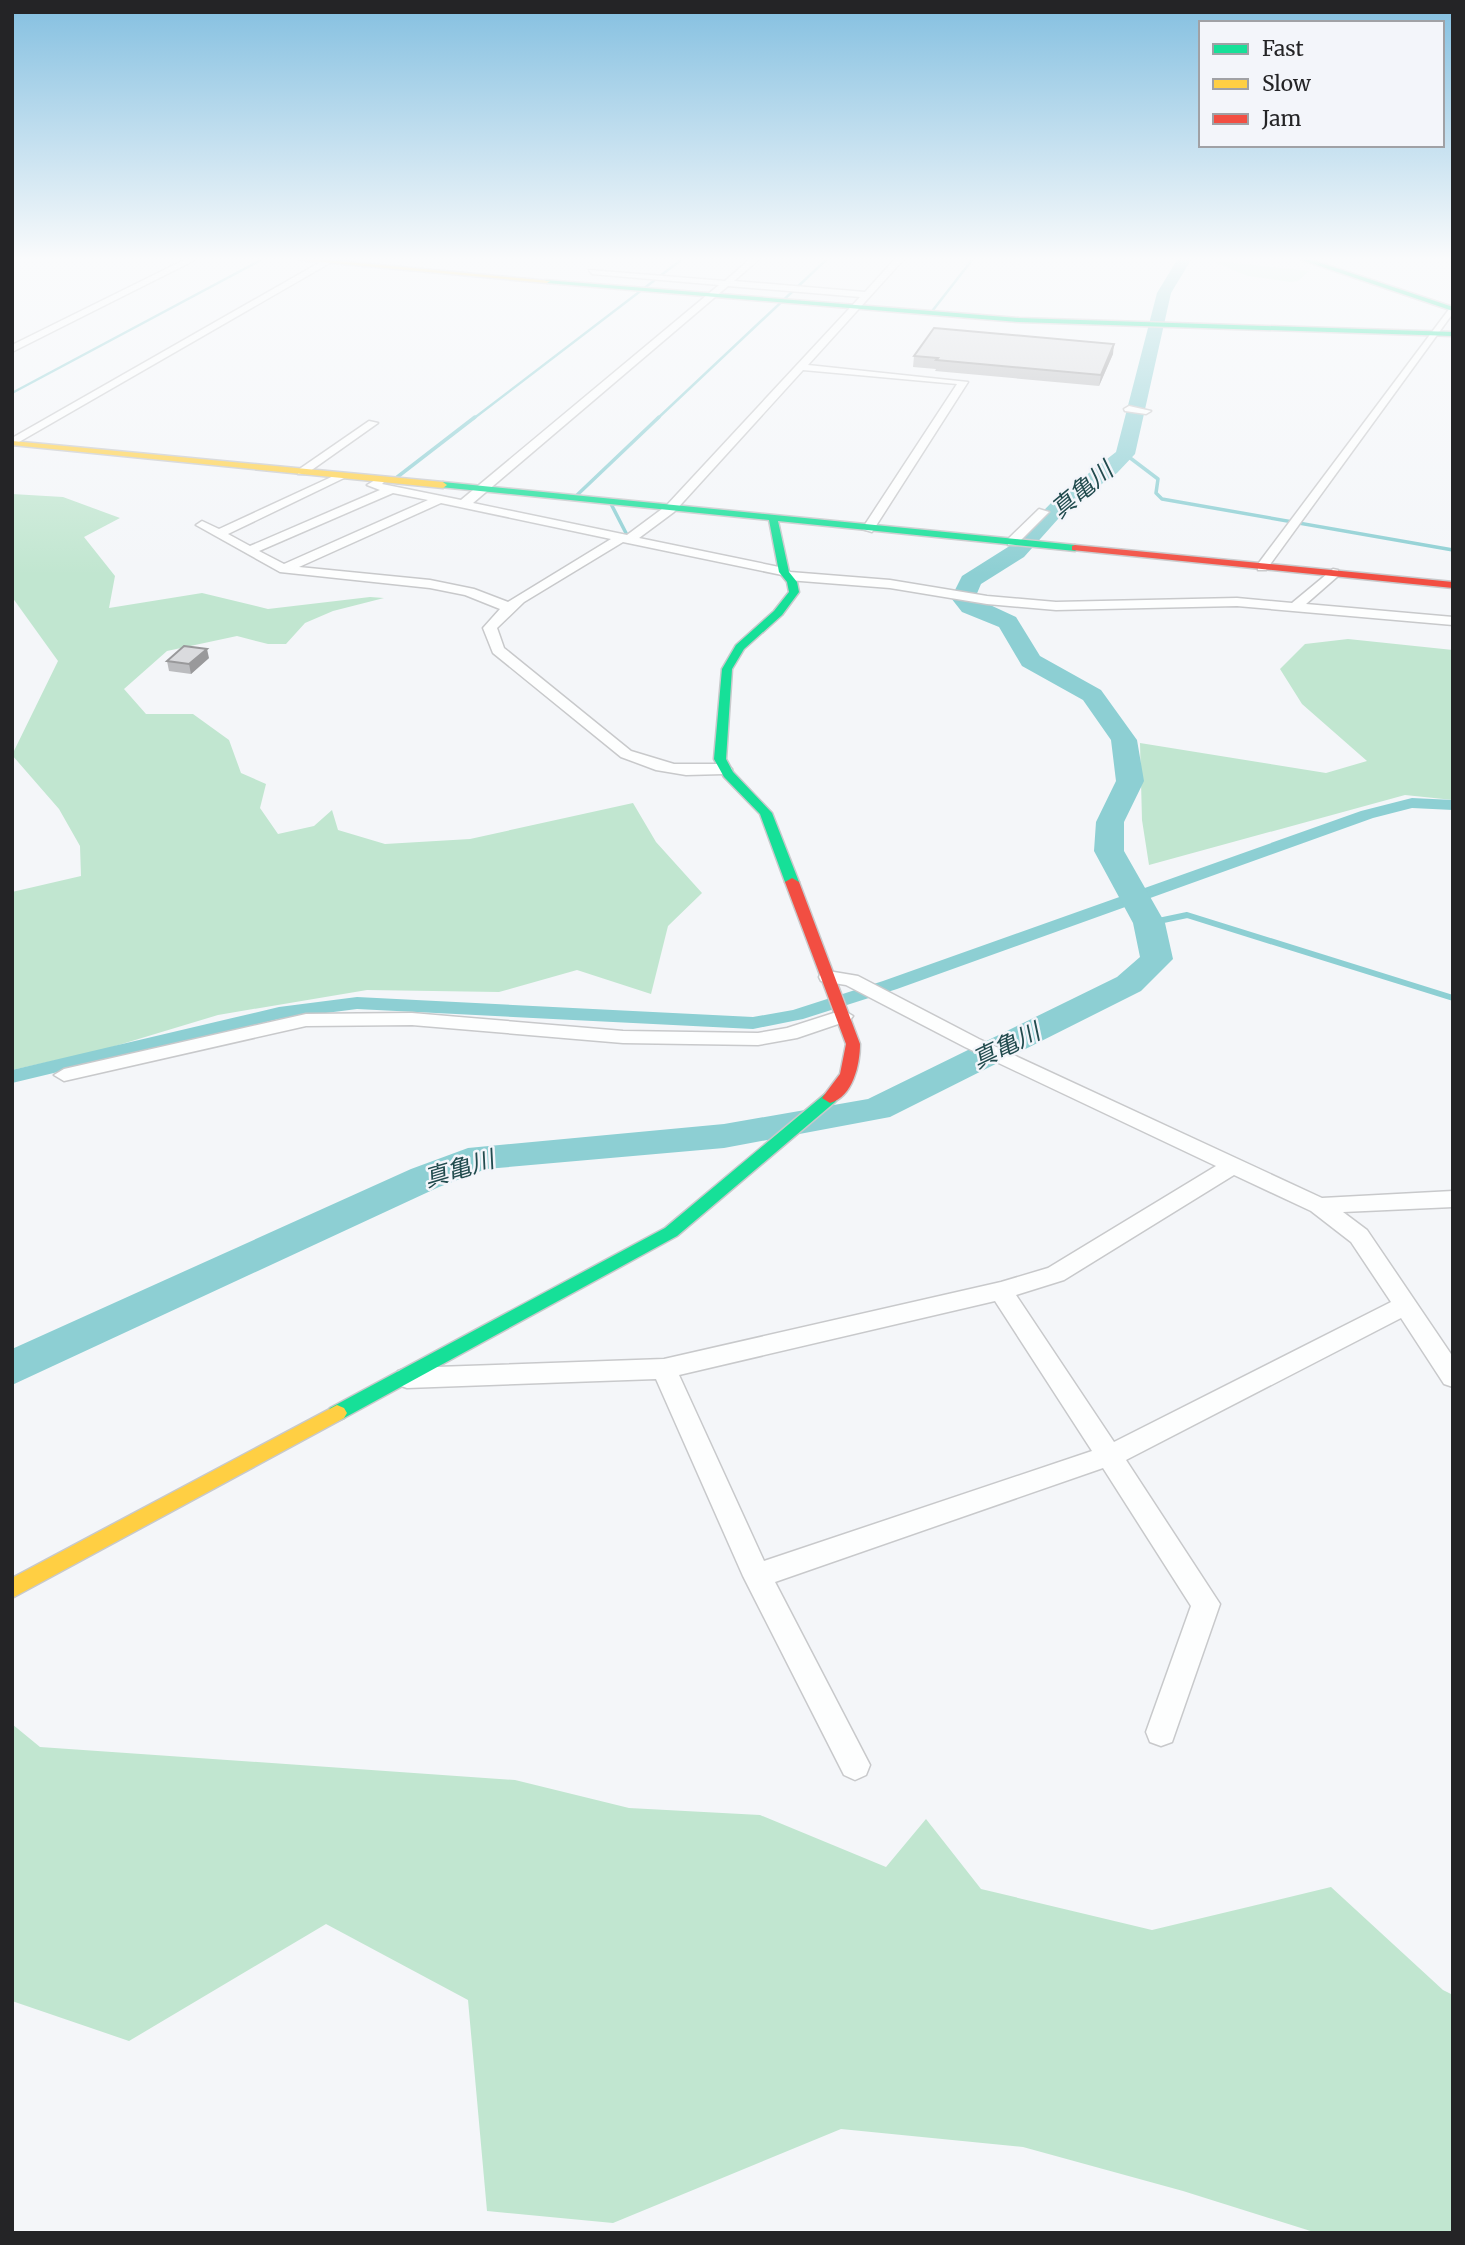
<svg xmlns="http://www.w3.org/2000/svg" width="1465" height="2245" font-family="Merriweather,'Noto Sans JP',serif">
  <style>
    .green { fill: #d7f5e4 }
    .forest { fill: #c1e6d0 }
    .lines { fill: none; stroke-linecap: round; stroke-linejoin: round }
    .stream-far2 { stroke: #8dcfd3; stroke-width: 2.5 }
    .stream-far1 { stroke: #8dcfd3; stroke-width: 3.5 }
    .stream { stroke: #8dcfd3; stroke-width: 6 }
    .canal { fill: #8dcfd3; fill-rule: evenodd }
    .river { fill: #8dcfd3; fill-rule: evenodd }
    .street-casing { stroke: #c8c9cb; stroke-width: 3 }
    .fast-casing { stroke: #c8c9cb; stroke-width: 3 }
    .slow-casing { stroke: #c8c9cb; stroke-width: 3 }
    .jam-casing { stroke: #c8c9cb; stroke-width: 3 }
    .street { fill: #fdfefe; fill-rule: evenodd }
    .fast { fill: #16e098; fill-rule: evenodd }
    .slow { fill: #ffcf43; fill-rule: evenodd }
    .jam { fill: #f24e42; fill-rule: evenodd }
    .wall { fill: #bbbcbf }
    .shaded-wall { fill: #99999b }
    .building { fill: #dadbde; stroke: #99999b; stroke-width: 2 }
    .labels { text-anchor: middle; stroke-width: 5; stroke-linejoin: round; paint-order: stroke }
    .water-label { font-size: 24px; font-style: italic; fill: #214b4e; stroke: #f3f5fa }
  </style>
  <rect width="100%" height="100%" fill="#f4f6f9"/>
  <polygon class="green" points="1209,260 1309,271 1298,281 1291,282 1248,276"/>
  <g class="forest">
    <polygon points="12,494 63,497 120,518 84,537 115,576 109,608 202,593 268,609 370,597 384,598 333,611 305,623 286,644 268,644 237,636 167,651 124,689 146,714 193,714 229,740 241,773 266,784 260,808 278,834 314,826 332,810 338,830 385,844 470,839 633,803 656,842 702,893 668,926 651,994 577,970 499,992 367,990 218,1015 102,1050 12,1070 12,892 81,876 80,846 59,809 12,755 58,661 12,597"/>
    <polygon points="1348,639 1453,650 1453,800 1405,795 1149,865 1142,820 1140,743 1326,773 1367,761 1302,704 1280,669 1305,644"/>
    <polygon points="12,1724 40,1747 515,1780 629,1808 760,1815 886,1867 926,1819 981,1889 1152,1930 1331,1887 1443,1990 1453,1995 1453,2233 1317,2233 1183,2191 1023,2147 841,2129 613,2223 487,2211 468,2000 326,1924 129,2041 12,2001"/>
  </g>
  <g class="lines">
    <g class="stream-far2">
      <polyline points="933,310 972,260"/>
      <polyline points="12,393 261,260"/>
      <polyline points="473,419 681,260"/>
      <polyline points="657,419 826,260"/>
    </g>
    <g class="stream-far1">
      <polyline points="1125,454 1158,479 1156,493 1162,499 1453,550"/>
      <polyline points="396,478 475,417"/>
      <polyline points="581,497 576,496 659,417"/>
      <polyline points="609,500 627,535"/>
    </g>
    <polyline class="stream" points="1149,923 1187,915 1453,998"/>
    <polygon class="canal" points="1412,798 1453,800 1453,810 1412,808 1373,818 897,989 803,1019 753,1029 357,1009 279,1019 12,1083 12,1070 279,1007 357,997 753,1017 793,1010 883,981 1361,811"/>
    <polygon class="river" points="1177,260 1191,260 1171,293 1135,454 1117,473 1067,509 1024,557 981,584 975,598 1016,617 1040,656 1101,690 1137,740 1144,781 1124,822 1124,851 1165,923 1173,959 1141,991 890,1117 724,1148 486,1169 439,1187 12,1385 12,1349 411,1169 468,1148 724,1124 868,1099 1117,977 1140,957 1133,923 1094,851 1096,822 1116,781 1111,740 1083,700 1022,666 999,627 962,612 951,598 962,576 1008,547 1053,501 1116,452 1157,293"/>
    <defs>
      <g id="street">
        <polygon points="184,260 195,260 12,352 12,345"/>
        <polygon points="324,260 335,260 12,446 12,438"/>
        <path d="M749 260H758L734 281 865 292 894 260H903L808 365 968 382 872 532 862 529 957 384 803 370 674 512 639 538 784 568 790 572 890 580 987 596 1056 602 1237 598 1292 603 1333 569 1338 570V576L1306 604 1453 617V625L1237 606 1056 610 987 604 890 588 788 580 782 575 623 542 524 602 497 628 504 648 631 751 674 764H724L732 769 724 774 686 775 656 770 621 757 493 653 483 628 500 609 465 595 430 588 280 572 196 525 202 521 219 529 340 473 346 476 344 478 228 534 250 546 380 490 367 485 380 477 386 480 382 484 461 500 719 285 592 274 589 270 725 281ZM728 286 860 297 666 506 627 535 473 503ZM393 493 428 500 284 564 259 551ZM441 503 611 539 508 602 474 589 430 580 299 567Z"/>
        <polygon points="1453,304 1453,313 1266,570 1258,570 1258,564"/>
        <polygon points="1129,406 1151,411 1146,414 1125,411 1124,409"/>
        <polygon points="369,421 378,423 306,474 298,474 298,470"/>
        <polygon points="1039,509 1049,512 1016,545 1008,545 1008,539"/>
        <path d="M828 971 858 976 979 1039 1322 1198 1453 1191V1207L1343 1212 1367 1230 1453 1357V1387L1444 1384 1401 1318 1126 1460 1220 1604 1172 1742 1161 1746 1150 1742 1146 1732 1191 1606 1103 1468 775 1582 870 1765 866 1775 855 1780 844 1775 743 1576 656 1379 407 1388 398 1385 395 1378 398 1371 407 1368 664 1359 1001 1282 1048 1268 1216 1166 965 1047 846 985 821 981 819 977 821 973ZM1234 1175 1311 1211 1351 1242 1391 1302 1114 1442 1016 1295 1064 1280ZM995 1301 1092 1451 764 1561 679 1375Z"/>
        <polygon points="843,1010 853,1016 850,1020 797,1038 758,1045 623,1043 412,1025 306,1026 64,1081 54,1075 64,1069 306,1014 412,1013 623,1031 758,1033 787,1028"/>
      </g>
      <g id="fast">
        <polygon points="1302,260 1312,260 1453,307 1453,311"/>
        <polygon points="545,280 1019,318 1453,332 1453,336 1019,322 547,283"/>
        <polygon points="443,482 1075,545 1080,548 1075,551 778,521 789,572 797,582 799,592 782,615 744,649 732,669 726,759 733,772 772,813 799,882 792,886 785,882 760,814 724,777 714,759 722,669 736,645 774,611 789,592 787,582 779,572 769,520 440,487 439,485"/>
        <polygon points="830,1093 835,1094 838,1098 835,1102 677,1236 344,1418 337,1421 330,1418 327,1413 330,1408 665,1228 825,1094"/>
      </g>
      <g id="slow">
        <polygon points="299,260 328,260 550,281 547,283"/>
        <polygon points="12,441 443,482 447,485 443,488 12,445"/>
        <polygon points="337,1405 344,1408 347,1413 344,1418 12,1598 12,1578"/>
      </g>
      <g id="jam">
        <polygon points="1075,545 1453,582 1453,588 1072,550 1072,546"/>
        <path d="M792 878 799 882 860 1044C860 1064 853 1097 830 1103L822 1098 840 1074 846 1044 785 882Z"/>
      </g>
    </defs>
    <use href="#street" class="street-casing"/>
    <use href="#fast" class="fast-casing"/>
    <use href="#slow" class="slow-casing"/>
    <use href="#jam" class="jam-casing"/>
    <use href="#street" class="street"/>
    <use href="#fast" class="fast"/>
    <use href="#slow" class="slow"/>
    <use href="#jam" class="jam"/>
  </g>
  <g class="wall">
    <polygon points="1113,354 1099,386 935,371 936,369 913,367 914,356"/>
    <polygon points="209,658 191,674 169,671 167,661"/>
  </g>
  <g class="shaded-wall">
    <polygon points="1114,344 1113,354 1099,386 1101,375"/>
    <polygon points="207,649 209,658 191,674 189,664"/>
  </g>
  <g class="building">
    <polygon points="934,328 1114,344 1101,375 936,360 938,358 914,356"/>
    <polygon points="184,646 207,649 189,664 167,661"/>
  </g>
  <linearGradient id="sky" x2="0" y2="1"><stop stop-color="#83bfe0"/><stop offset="0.45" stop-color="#fafbfc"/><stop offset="1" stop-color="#fafbfc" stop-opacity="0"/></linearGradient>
  <rect width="1465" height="575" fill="url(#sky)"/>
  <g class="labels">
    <g class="water-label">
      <text transform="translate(1082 490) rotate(-40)" y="8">真亀川</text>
      <text transform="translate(1006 1046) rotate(-26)" y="8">真亀川</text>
      <text transform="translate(459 1169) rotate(-17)" y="8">真亀川</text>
    </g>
  </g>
  <rect width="1465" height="2245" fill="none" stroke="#242426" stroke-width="28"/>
  <rect x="1199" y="21" width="245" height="126" fill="#f3f5fa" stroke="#a0a1a5" stroke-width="2"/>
  <rect x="1213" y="44" width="35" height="10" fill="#16e098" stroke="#a0a1a5" stroke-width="2"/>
  <text x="1262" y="56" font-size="21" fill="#242426">Fast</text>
  <rect x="1213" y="79" width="35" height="10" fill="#ffcf43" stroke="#a0a1a5" stroke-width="2"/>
  <text x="1262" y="91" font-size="21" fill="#242426">Slow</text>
  <rect x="1213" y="114" width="35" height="10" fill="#f24e42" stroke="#a0a1a5" stroke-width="2"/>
  <text x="1262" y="126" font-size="21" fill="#242426">Jam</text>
</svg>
